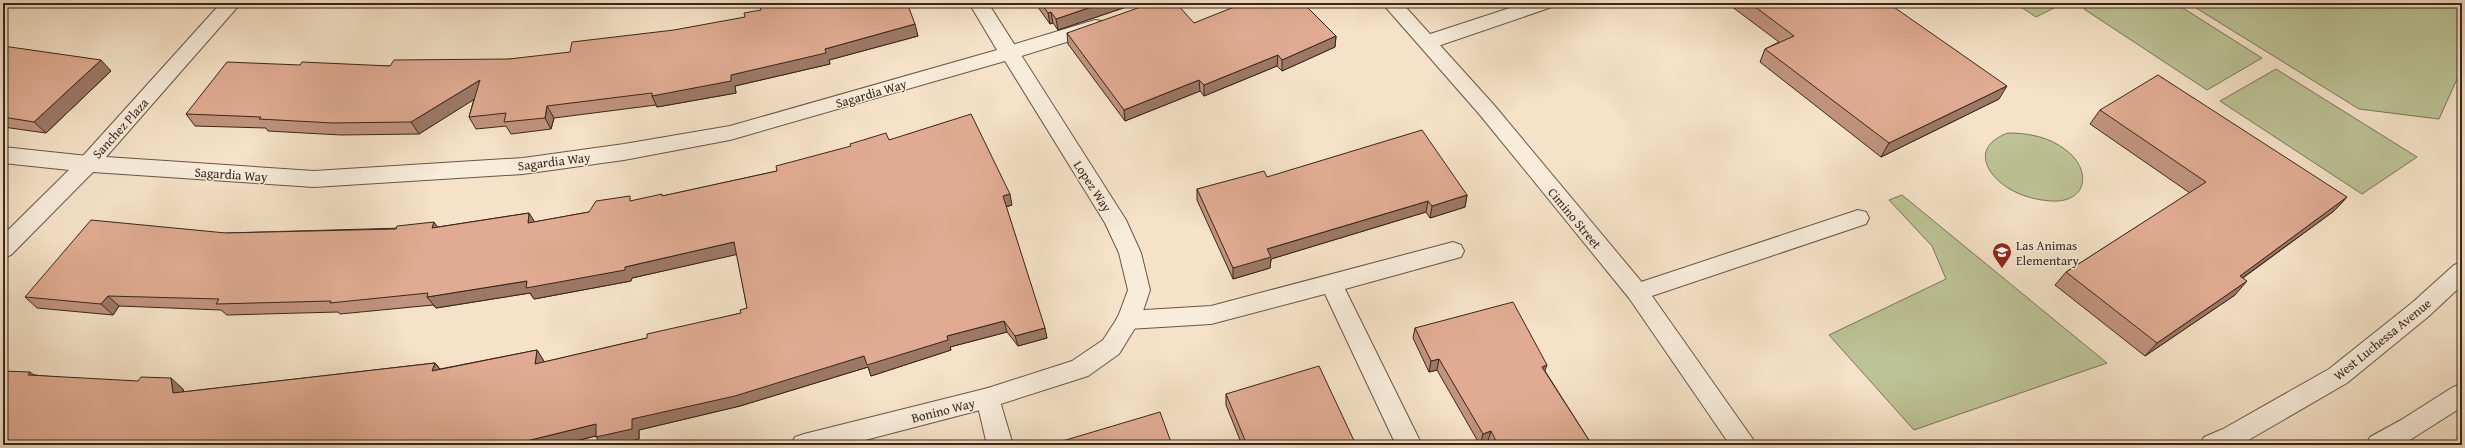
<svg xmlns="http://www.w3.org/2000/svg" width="2465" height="448" font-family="'Gentium Book Plus',serif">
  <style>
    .green { fill: #bcc396; stroke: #7a7458 }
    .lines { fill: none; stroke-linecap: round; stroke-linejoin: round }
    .service-casing { stroke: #685546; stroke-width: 2 }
    .minor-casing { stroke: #685546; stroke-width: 2 }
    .tertiary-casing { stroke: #685546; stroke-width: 2 }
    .service { fill: #f8ecdb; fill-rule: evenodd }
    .minor { fill: #f8ecdb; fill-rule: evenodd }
    .tertiary { fill: #f8ecdb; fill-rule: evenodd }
    .wall { fill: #c1937e; stroke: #39261a }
    .shaded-wall { fill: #9d7866; stroke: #39261a }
    .building { fill: #e0ab92; stroke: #39261a }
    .labels { text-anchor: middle; stroke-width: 3; stroke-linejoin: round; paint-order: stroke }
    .street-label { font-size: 13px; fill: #39261a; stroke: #f8ecdb }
    .poi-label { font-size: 13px; fill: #39261a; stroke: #f8ecdb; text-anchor: start }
  </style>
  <rect width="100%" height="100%" fill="#f5e2c8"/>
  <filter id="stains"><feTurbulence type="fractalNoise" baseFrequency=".005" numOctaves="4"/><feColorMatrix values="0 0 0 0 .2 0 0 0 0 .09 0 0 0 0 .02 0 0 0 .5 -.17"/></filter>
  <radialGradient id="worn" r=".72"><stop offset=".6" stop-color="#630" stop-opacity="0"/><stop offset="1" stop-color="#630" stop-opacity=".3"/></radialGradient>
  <g class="green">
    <polygon points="2015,3 2064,3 2036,17"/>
    <polygon points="2095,3 2175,3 2262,58 2207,90 2084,9"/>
    <polygon points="2188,3 2462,3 2462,68 2439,119 2359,109"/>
    <polygon points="2276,69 2417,157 2362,194 2220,101"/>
    <path d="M2008 133C2029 133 2049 137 2066 150 2092 170 2088 203 2051 201 2036 200 2021 196 2008 188 1982 171 1974 145 2008 133Z"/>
    <polygon points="1902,195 2107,363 1914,430 1829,335 1946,279 1932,246 1889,200"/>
  </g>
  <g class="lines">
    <defs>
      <g id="service">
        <polygon points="1525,3 1554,3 1552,7 1435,47 1428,49 1421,47 1418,42 1421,37"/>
        <polygon points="1095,20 1102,21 1105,26 1102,31 1009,60 1002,58 999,53 1002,48"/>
        <polygon points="3,147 88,156 95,158 99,164 95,170 88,172 3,163"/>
        <polygon points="1858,210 1866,212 1869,218 1866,224 1637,301 1629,298 1626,292 1629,286"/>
        <polygon points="1453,242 1461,245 1464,251 1461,257 1345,289 1422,445 1396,445 1325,294 1211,324 1128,329 1120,327 1116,320 1120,313 1128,311 1211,306"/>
        <polygon points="988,388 997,391 1013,445 987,445 976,398 979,391"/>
      </g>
      <g id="minor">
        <polygon points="221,3 241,3 106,157 314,171 523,158 624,144 730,126 997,50 969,3 988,3 1126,220 1141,253 1150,290 1140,320 1119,354 1088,376 988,408 846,445 791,445 795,437 804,434 988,388 1072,361 1103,340 1118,317 1128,290 1119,253 1105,223 1005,61 730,140 624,160 523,174 314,187 93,172 11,255 3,258 3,235 81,158"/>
        <polygon points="1382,3 1402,3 1494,105 1645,286 1757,445 1730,445 1629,298 1480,115"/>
      </g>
      <g id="tertiary">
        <polygon points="2462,262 2462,285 2429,316 2347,383 2240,445 2200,445 2204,437 2223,429 2329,369 2413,302 2454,265"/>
        <polygon points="2462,384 2462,407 2402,445 2366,445 2370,437 2401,420 2453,387"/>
      </g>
    </defs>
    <use href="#service" class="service-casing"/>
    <use href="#minor" class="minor-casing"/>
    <use href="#tertiary" class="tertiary-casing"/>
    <use href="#service" class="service"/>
    <use href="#minor" class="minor"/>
    <use href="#tertiary" class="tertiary"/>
  </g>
  <g class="wall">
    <polygon points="1035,3 1138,3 1058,30 1053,23 1050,24"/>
    <polygon points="1727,3 1888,3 1999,99 1881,157 1760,62 1765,49 1779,42"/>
    <polygon points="1194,23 1336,36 1335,47 1282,71 1277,66 1204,96 1200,91 1125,121 1068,44 1067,33"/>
    <polygon points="918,36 829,60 830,64 735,86 736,93 657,107 656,105 554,118 551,129 511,134 506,126 476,129 469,117 474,99 419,134 341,135 268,131 266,128 195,126 186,114 300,65 390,66"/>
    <polygon points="3,46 111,71 46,133 3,127"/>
    <polygon points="2100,110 2347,197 2334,211 2243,278 2235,295 2145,356 2055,285 2066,272 2190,193 2090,124"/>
    <polygon points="889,140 1012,205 1006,207 1047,338 1018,346 1007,332 950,347 951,350 871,376 868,367 740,406 639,430 639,439 596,436 560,445 34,375 183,389 183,392 435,363 440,369 537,350 544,362 647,338 741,313 747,308 737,254 632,278 631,281 534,299 530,293 436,308 433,305 340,314 338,312 227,315 221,310 119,306 113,315 37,308 25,297 226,233 438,227 529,213 534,222 589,212 633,201 663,196 777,171"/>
    <polygon points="1267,177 1467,195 1465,207 1430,218 1426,212 1271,259 1270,268 1233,279 1197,200 1197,189"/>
    <polygon points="1415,328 1545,371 1592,445 1490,445 1488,441 1480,445 1437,370 1429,372 1413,338"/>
    <polygon points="1226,394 1356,445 1242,445 1226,405"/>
  </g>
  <g class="shaded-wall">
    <polygon points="1103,3 1138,3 1058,30 1056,19"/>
    <polygon points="1051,12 1053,23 1050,24 1048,13"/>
    <polygon points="915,24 918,36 829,60 830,64 735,86 736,93 657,107 652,96 731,75"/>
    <polygon points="1336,36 1335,47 1282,71 1282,60"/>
    <polygon points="1278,55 1277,66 1204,96 1204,85"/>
    <polygon points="101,60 111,71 46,133 34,122"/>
    <polygon points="480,80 486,92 419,134 411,122"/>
    <polygon points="1199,80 1200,91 1125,121 1124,110"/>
    <polygon points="2007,86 1999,99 1881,157 1889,143"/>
    <polygon points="547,106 554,118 551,129 545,118"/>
    <polygon points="1010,194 1012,205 1005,207 1003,196"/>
    <polygon points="1467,195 1465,207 1430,218 1432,206"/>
    <polygon points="2347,197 2334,211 2227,289 2240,276"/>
    <polygon points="1428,201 1426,212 1271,259 1270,268 1233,279 1233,268 1267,249"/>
    <polygon points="529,213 536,224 528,223"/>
    <polygon points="434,222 442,233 432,228"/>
    <polygon points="734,242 739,254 632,278 631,281 534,299 530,293 436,308 427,297 527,281 625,267"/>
    <polygon points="2247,281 2235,295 2145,356 2157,343"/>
    <polygon points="108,296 119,306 113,315 101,304"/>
    <polygon points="1004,321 1007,332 950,347 951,350 871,376 868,367 740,406 639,430 639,439 614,445 601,445 596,437 632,419 864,356 947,336"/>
    <polygon points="1045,328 1047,338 1018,346 1015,336"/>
    <polygon points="537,350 544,361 543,374 535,364"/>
    <polygon points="1439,359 1437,370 1429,372 1431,361"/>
    <polygon points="435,363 443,374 432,371"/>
    <polygon points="1547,365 1543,376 1542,367"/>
    <polygon points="30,372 43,382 28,375"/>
    <polygon points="171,378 183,389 185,403 173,393"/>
    <polygon points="596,424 603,434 560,445 510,445"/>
    <polygon points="1491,431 1488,441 1480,445 1483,434"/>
  </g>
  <g class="building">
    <polygon points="768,3 907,3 915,24 825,49 826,53 731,75 731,81 652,96 652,93 547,106 545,118 504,122 506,113 469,117 480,80 411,122 333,123 259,119 261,117 186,114 227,62 300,65 302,62 390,66 394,60 509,59 570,52 572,42 674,30 745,17 744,13 761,10 760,5"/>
    <polygon points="1041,3 1103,3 1056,19 1051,12 1048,13"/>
    <polygon points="1152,3 1176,3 1194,23 1244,3 1303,3 1336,36 1282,60 1278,55 1204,85 1199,80 1124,110 1067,33"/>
    <polygon points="1750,3 1888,3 2007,86 1889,143 1765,49 1794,36"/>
    <polygon points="3,46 101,60 34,122 3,117"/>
    <polygon points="2158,75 2347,197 2240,276 2247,281 2157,343 2066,272 2206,182 2100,110"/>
    <polygon points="971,114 1010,194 1003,196 1045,328 1015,336 1004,321 947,336 948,340 867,365 864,356 735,396 632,419 632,429 596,437 596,424 510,445 3,445 3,371 30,372 28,375 138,381 141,377 171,378 173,393 435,363 432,371 537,350 535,364 647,338 647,334 741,313 740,310 747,308 734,242 625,267 625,270 526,288 527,281 427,297 428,293 330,303 331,301 216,304 219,299 108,296 101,304 25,297 91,220 226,233 396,229 397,226 434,222 432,228 529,213 528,223 589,212 596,201 630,196 630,201 662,194 662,196 777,171 776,166 851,146 850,144 886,133 889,140"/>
    <polygon points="1422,130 1467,195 1432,206 1428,201 1267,249 1271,257 1233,268 1197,189 1264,171 1267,177"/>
    <polygon points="1513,302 1547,365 1542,367 1592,445 1498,445 1491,431 1483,434 1439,359 1431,361 1415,328"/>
    <polygon points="1319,366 1356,445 1247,445 1226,394"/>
    <polygon points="1160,412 1172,445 1049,445"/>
  </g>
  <defs>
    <symbol id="school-pin" viewBox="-11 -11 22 30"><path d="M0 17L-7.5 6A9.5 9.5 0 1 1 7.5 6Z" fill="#8f2418" stroke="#f8ecdb"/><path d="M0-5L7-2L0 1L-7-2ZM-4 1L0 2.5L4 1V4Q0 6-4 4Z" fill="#fff"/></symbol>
  </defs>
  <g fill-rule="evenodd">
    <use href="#school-pin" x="1991" y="241" width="22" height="30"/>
  </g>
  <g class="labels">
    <g class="street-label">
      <text transform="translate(871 93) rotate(-16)" y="5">Sagardia Way</text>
      <text transform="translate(120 128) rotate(-48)" y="5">Sanchez Plaza</text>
      <text transform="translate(554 161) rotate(-7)" y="5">Sagardia Way</text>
      <text transform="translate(231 174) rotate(4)" y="5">Sagardia Way</text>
      <text transform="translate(1093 186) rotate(57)" y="5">Lopez Way</text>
      <text transform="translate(1575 218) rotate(50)" y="5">Cimino Street</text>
      <text transform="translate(2382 339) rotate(-39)" y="5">West Luchessa Avenue</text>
      <text transform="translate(943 410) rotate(-14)" y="5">Bonino Way</text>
    </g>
    <g class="poi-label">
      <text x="2016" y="250">Las Animas<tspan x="2016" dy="15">Elementary</tspan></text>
    </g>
  </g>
  <rect width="2465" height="448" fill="none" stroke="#f5e2c8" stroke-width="16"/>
  <rect x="4" y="4" width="2457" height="440" fill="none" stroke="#39261a" stroke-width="2"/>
  <rect x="8" y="8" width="2449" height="432" fill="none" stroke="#39261a"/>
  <rect width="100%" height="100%" filter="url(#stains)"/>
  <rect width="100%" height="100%" fill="url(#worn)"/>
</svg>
